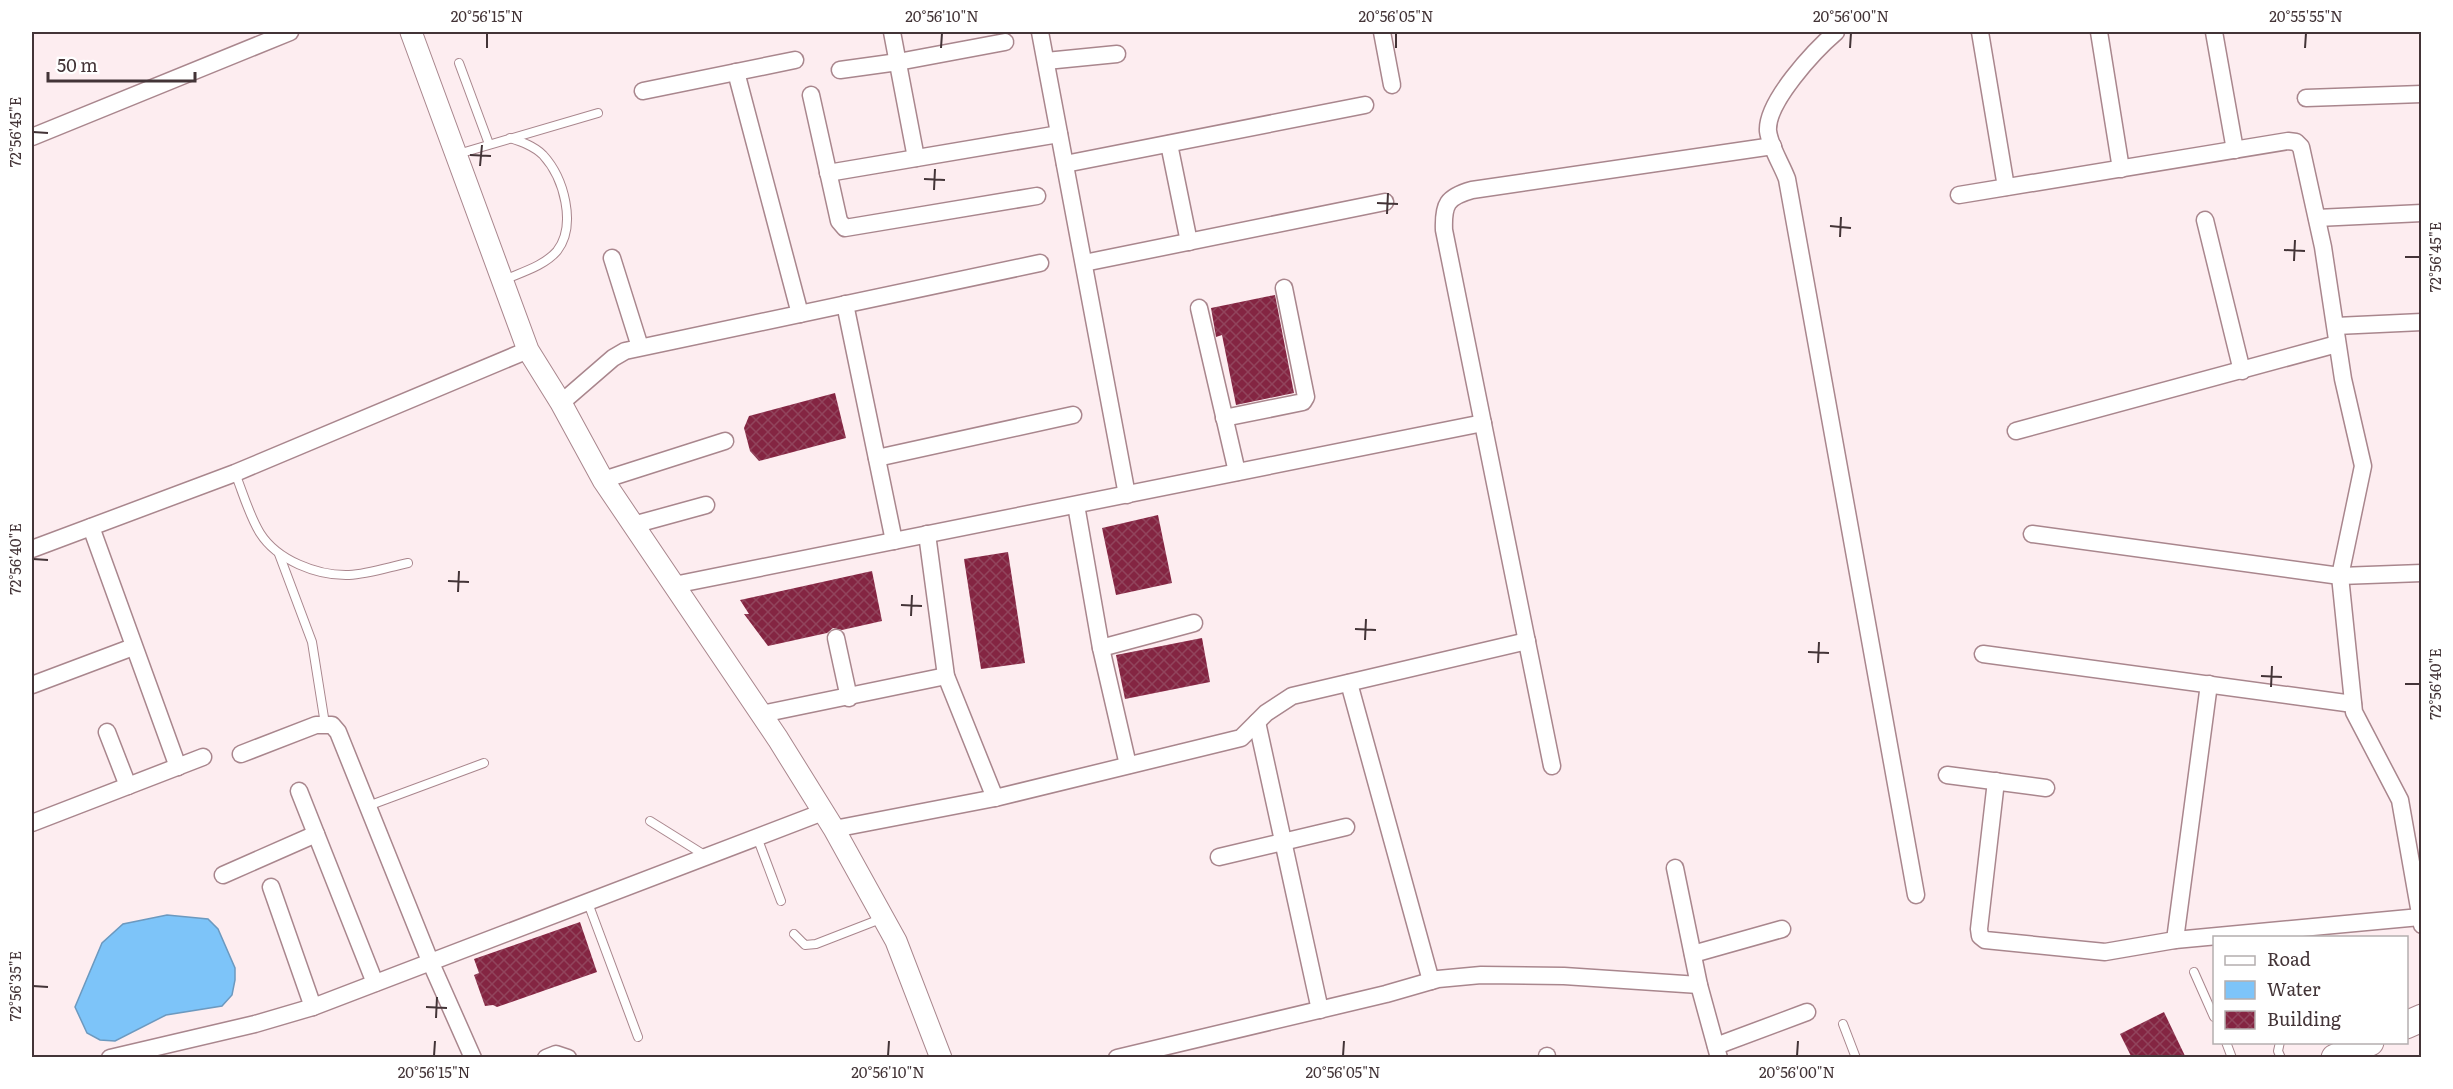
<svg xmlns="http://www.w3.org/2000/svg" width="2453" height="1089" font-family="Literata,serif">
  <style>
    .water { fill: #7dc4f9; stroke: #6c99bf; stroke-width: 1.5 }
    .building { fill: url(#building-cross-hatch) }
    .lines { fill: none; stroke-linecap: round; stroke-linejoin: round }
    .service-casing { stroke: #a9868d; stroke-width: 10 }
    .minor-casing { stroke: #a9868d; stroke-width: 19 }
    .tertiary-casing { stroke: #a9868d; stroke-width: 23 }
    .primary-casing { stroke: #a9868d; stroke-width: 29 }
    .service { stroke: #fff; stroke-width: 8 }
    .minor { stroke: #fff; stroke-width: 16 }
    .tertiary { stroke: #fff; stroke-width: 21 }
    .primary { stroke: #fff; stroke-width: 27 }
    .ticks { fill: none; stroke: #433437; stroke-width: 2 }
    .neatline { fill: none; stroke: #433437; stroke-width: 2 }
    .ticks-label { font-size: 15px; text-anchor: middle; fill: #433437 }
  </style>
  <defs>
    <pattern id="building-cross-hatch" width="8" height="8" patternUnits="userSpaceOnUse" patternTransform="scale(1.5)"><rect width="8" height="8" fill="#842542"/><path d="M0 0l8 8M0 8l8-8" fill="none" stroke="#91445c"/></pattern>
  </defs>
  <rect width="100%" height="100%" fill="#fdedf0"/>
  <polygon class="water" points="167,915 208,919 218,929 235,968 235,980 232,995 222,1006 166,1015 115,1041 100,1040 87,1033 75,1007 102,943 123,924"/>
  <g class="building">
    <polygon points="1275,295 1294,393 1236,405 1222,335 1216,337 1211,308"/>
    <polygon points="835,393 846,438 759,461 750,451 744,428 749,416"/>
    <polygon points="1158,515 1172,583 1116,595 1102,528"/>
    <polygon points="1008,552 1025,663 981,669 964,559"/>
    <polygon points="872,571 882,621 842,630 833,628 827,633 768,646 744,614 749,614 740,600"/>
    <polygon points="1202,638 1210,682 1125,699 1116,655"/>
    <polygon points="580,922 597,972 497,1007 493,1005 485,1006 474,975 479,973 474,959"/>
    <polygon points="2164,1012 2186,1058 2132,1058 2120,1034"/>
  </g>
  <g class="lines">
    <defs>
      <g id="service">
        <polyline points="459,63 489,144"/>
        <polyline points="458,154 598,113"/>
        <path d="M504 280C522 272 544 266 557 251 577 225 564 178 543 155 534 146 522 142 510 138"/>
        <path d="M235 473C243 493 249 515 260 533 277 560 317 576 349 575 368 574 389 567 408 563"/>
        <polyline points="279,554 312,642 325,724"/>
        <polyline points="368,806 484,763"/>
        <polyline points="650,821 706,856"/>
        <polyline points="757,837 781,901"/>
        <polyline points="588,903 638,1037"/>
        <polyline points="794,934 805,945 816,944 883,918"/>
        <polyline points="2194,972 2214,1017"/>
        <polyline points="1843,1024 1856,1058"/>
        <polyline points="2226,1042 2232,1058"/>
        <polyline points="2280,1042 2278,1051 2281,1058"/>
      </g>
      <g id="minor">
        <polyline points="892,32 916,158"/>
        <polyline points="1040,32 1127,495"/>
        <polyline points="1382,32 1392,85"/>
        <path d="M1836 32C1815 50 1766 102 1768 131 1770 147 1782 165 1787 179L1916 895"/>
        <polyline points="1980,32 2006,187"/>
        <polyline points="2099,32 2121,169"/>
        <polyline points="2214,32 2235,150"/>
        <polyline points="1046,61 1117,54"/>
        <polyline points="840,70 898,62 1005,42"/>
        <polyline points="736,72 800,314"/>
        <polyline points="643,91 795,60"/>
        <polyline points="811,95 839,221 845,228 1037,196"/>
        <polyline points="2306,98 2422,94"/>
        <polyline points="32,137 290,32"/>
        <polyline points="1169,144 1189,242"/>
        <polyline points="1065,164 1365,105"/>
        <polyline points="828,173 1059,134"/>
        <polyline points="1959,195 2288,141 2296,142 2301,147 2323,247 2343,379 2363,466 2340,576 2354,712 2400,800 2422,925"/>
        <polyline points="2317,218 2422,213"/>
        <polyline points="2205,220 2242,371"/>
        <polyline points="612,258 640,347"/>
        <polyline points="1084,263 1385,202"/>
        <polyline points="845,304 894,541"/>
        <polyline points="1199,308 1237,472"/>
        <polyline points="2336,326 2422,322"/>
        <polyline points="561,403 613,358 625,351 1040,263"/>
        <polyline points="1224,418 1303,402 1306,397 1284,288"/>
        <polyline points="2016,431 2337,344"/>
        <polyline points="877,458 1073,415"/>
        <polyline points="603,480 725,441"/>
        <polyline points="1076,505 1101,648 1128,765"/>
        <polyline points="633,525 706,505"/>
        <polyline points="91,527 178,767"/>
        <polyline points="927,534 946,676 995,798"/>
        <polyline points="2032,534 2340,576 2422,573"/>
        <polyline points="32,549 235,473 528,350"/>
        <polyline points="674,585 1483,423"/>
        <polyline points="836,638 849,698"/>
        <polyline points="1101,648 1194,623"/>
        <polyline points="1983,654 2353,704"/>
        <polyline points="1349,683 1431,981"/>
        <polyline points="32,685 133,647"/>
        <polyline points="762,714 946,676"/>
        <polyline points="1257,722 1320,1010"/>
        <polyline points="107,732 128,786"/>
        <polyline points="241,754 316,725 332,725 338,732 430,961 473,1058"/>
        <path d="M1552 766 1444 230C1443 204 1447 197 1472 190L1773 146"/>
        <polyline points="1947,775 2046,788"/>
        <polyline points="1996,781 1979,929 1980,936 1985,940 2105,952 2175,940 2420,917"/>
        <polyline points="299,791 375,983"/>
        <polyline points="32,823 203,757"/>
        <polyline points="834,829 995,798 1241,738 1266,713 1292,696 1527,641"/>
        <polyline points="1219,857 1346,827"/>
        <polyline points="1675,868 1699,985 1719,1058"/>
        <polyline points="223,875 316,834"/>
        <polyline points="271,887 313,1007"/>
        <polyline points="2175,940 2209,684"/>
        <polyline points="1693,954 1782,929"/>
        <polyline points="1716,1046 1807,1012"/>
        <polyline points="110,1058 255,1024 313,1007 823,812"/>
        <polyline points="546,1058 556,1054 568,1058"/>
        <polyline points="1117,1058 1386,994 1438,979 1481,975 1564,976 1699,985"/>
        <polyline points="1547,1058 1547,1056"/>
      </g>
      <polyline id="tertiary" points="411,32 528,350 561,403 603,480 778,739 834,829 896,941 941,1058"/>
      <g id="primary">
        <polyline points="2406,1025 2422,1018"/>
        <polyline points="2335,1058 2370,1042"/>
      </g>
    </defs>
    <use href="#service" class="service-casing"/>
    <use href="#minor" class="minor-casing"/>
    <use href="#tertiary" class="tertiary-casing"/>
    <use href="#primary" class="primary-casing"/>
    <use href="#service" class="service"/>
    <use href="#minor" class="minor"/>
    <use href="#tertiary" class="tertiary"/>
    <use href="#primary" class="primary"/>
  </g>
  <path class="ticks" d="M487 48V33M941 48 942 33M1396 48V33M1850 48 1851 33M2305 48 2306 33M33 132 48 133M470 155 491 156M480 166 482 145M924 179 945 180M934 190 935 169M1377 203 1398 204M1387 214 1388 193M1830 226 1851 228M1840 237 1841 217M2284 250 2305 251M2405 257H2420M2294 261 2295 240M33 559 48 560M448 581 469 582M458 592 459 571M901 605 922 606M911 616 912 595M1355 629 1376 630M1365 640 1366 619M1808 652 1829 653M1818 663 1819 642M2261 676 2282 677M2405 684H2420M2271 687 2272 666M33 986 48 987M426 1007 447 1008M436 1018 437 997M434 1056 435 1041M888 1056 889 1041M1343 1056 1344 1041M1797 1056 1798 1041"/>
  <rect width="2453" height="1089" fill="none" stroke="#ffffff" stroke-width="66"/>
  <rect x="2213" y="936" width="195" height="108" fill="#ffffff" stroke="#b4aeaf" stroke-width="1.5"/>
  <rect x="2225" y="956" width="30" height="9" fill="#ffffff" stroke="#b4aeaf" stroke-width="1.5"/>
  <text x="2267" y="966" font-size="18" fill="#433437">Road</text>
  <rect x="2225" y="981" width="30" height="18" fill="#7dc4f9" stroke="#b4aeaf" stroke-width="1.5"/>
  <text x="2267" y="996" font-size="18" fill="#433437">Water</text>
  <rect x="2225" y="1011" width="30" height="18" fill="url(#building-cross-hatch)" stroke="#b4aeaf" stroke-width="1.5"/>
  <text x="2267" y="1026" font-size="18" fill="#433437">Building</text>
  <path d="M48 72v9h147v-9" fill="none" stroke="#433437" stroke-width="3"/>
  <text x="57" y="72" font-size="18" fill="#433437" stroke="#ffffff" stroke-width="4.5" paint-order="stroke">50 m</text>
  <rect x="33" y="33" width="2387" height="1023" class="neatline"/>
  <g class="ticks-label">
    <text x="487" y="22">20°56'15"N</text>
    <text x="942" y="22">20°56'10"N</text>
    <text x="1396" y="22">20°56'05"N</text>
    <text x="1851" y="22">20°56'00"N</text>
    <text x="2306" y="22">20°55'55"N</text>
    <text transform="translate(16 132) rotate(-90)" y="5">72°56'45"E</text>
    <text transform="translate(2436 257) rotate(-90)" y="5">72°56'45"E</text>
    <text transform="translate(16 559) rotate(-90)" y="5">72°56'40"E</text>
    <text transform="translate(2436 684) rotate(-90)" y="5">72°56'40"E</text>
    <text transform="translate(16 986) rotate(-90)" y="5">72°56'35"E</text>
    <text x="434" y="1078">20°56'15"N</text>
    <text x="888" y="1078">20°56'10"N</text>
    <text x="1343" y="1078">20°56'05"N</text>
    <text x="1797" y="1078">20°56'00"N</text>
  </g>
</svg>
